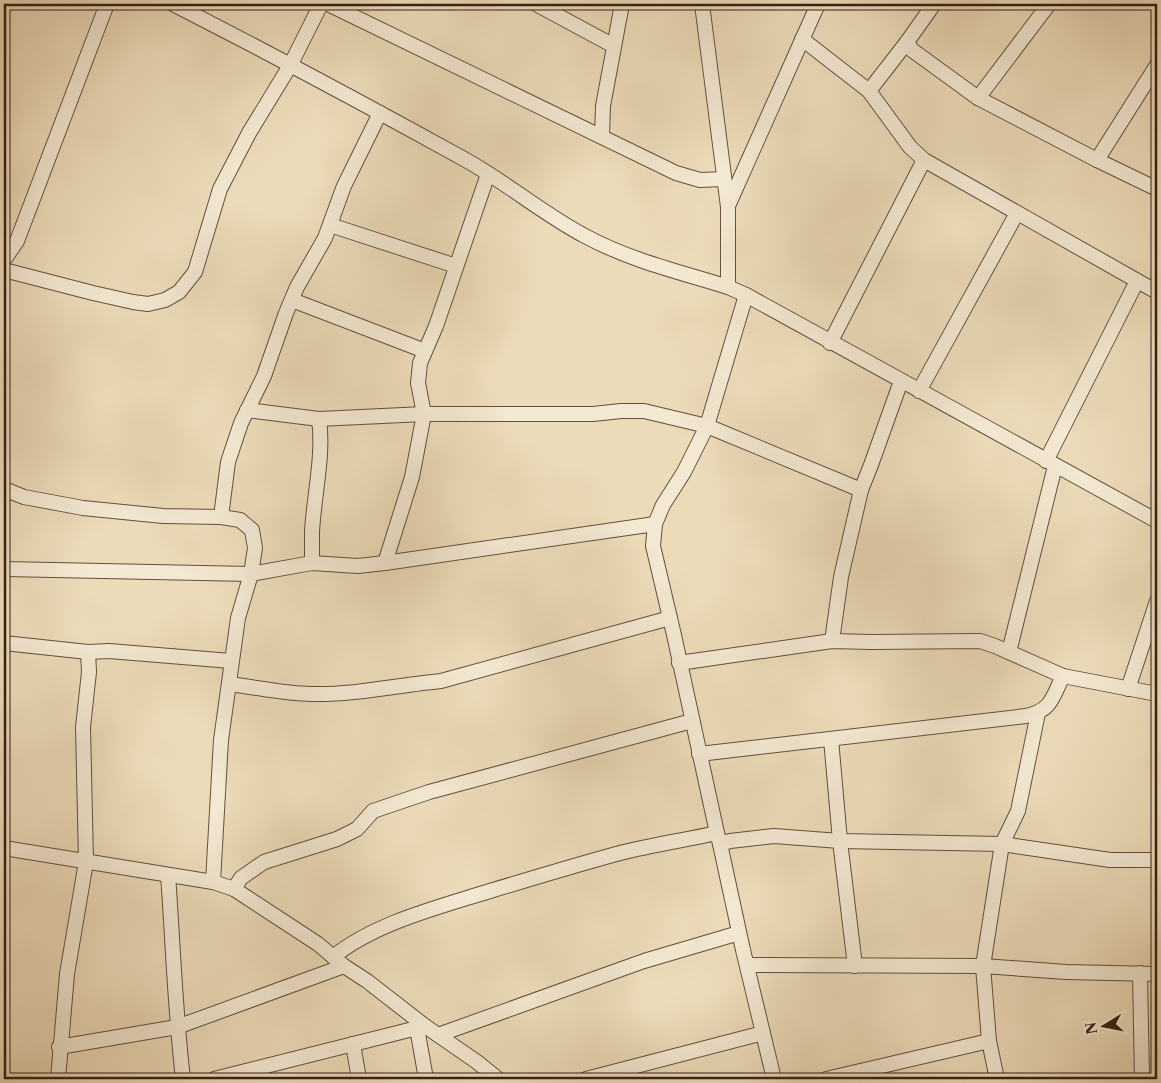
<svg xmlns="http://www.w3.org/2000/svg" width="1161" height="1083" font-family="'Libre Caslon Text',serif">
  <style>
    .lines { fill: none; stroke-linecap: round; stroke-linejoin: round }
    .minor-casing { stroke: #62503e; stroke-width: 16 }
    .minor { stroke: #f3e8d2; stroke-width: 14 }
  </style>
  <rect width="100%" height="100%" fill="#ecdbb9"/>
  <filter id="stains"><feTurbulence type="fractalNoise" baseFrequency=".004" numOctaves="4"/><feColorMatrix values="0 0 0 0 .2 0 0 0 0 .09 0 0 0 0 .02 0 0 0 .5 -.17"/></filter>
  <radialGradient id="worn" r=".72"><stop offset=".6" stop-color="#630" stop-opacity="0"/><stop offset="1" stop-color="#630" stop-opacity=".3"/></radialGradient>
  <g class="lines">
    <defs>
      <g id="minor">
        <path d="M173 4C271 54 368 106 464 159 506 182 543 214 585 236 629 260 680 272 728 287L746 295 1157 521"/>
        <polyline points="328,4 676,173 700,180 724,179"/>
        <polyline points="536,4 614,46"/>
        <polyline points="702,4 728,207 728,287"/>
        <polyline points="934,4 907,42 869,91 910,147 924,160 1157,292"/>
        <polyline points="802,39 869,91"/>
        <polyline points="907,42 912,50 978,98 1097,160 1157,189"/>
        <polyline points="978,98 1049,4"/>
        <polyline points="602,137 603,106 622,4"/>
        <polyline points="1097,160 1157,65"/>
        <polyline points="728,206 818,4"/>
        <polyline points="330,225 456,266"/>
        <polyline points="4,260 17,241 107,4"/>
        <polyline points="4,270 93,293 133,302 148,304 165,300 179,292 195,272 220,189 249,133 291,64 321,4"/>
        <polyline points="746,295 707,426 684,472 663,505 655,524 653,546 674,635 717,833 720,844 743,950 774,1079"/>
        <polyline points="292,300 425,351"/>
        <polyline points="830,343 924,160"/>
        <polyline points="919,391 1017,213"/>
        <polyline points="247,410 319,419 424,414 593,414 621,411 644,411 707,426 861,490"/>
        <polyline points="1046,461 1137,281"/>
        <polyline points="4,489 24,497 83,508 163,516 221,517 240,520 252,530 255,548 251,574 238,618 221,740 213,882"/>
        <polyline points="221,517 228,462 241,423 264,376 286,313 297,287 325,238 344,186 380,113"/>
        <path d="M312 563C312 553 312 542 312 532 314 494 324 456 319 419"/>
        <polyline points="385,563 412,477 424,414 418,383 420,363 436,326 488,174"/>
        <polyline points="4,569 251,574 312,563 358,566 385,563 655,524"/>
        <polyline points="832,641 841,577 861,490 871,465 901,381"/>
        <polyline points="4,643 88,652 109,651 231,661"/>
        <polyline points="1009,652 1055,466"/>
        <polyline points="679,663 832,641 871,642 980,641 995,646 1063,676 1157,694"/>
        <path d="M229 684C256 687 284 694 312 694 355 695 398 685 441 681L670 618"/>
        <polyline points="1128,689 1157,601"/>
        <polyline points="831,739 840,841 855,966"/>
        <path d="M699 754 1026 716C1052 710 1052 698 1063 676"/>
        <polyline points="720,844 730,841 774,836 840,841 1002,844 1110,860 1157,860"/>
        <polyline points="4,848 213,882 234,889 318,944 344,966 367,981 425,1026 477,1062 498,1079"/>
        <path d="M168 875C173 943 175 1011 183 1079"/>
        <polyline points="234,889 241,878 264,862 337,839 357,829 373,811 429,792 692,721"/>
        <path d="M333 957C375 923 439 907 490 891 533 878 576 865 620 853 652 845 685 840 717 833"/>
        <polyline points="747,965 983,966 1066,972 1157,974"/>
        <polyline points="1140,973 1142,1079"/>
        <polyline points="417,1028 426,1079"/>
        <polyline points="438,1035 644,961 739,933"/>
        <polyline points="353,1044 359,1079"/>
        <polyline points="59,1047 177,1027 344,966"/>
        <polyline points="58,1079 67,974 86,862 83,727 89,672 88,652"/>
        <polyline points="214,1079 425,1026"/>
        <polyline points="586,1079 763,1033"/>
        <polyline points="826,1079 989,1041"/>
        <polyline points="997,1079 989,1041 983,966 1002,844 1018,811 1038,713"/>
      </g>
    </defs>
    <use href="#minor" class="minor-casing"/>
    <use href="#minor" class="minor"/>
  </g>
  <rect width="1161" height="1083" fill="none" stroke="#ecdbb9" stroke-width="20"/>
  <rect x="5" y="5" width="1151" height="1073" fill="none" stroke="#342115" stroke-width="2.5"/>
  <rect x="10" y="10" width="1141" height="1063" fill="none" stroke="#342115"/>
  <g transform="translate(1104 1026) rotate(260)" stroke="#f3e8d2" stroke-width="4" paint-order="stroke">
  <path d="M0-4L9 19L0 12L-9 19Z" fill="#342115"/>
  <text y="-8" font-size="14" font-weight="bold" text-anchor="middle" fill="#342115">N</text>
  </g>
  <rect width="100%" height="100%" filter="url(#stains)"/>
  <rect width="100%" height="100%" fill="url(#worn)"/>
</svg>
